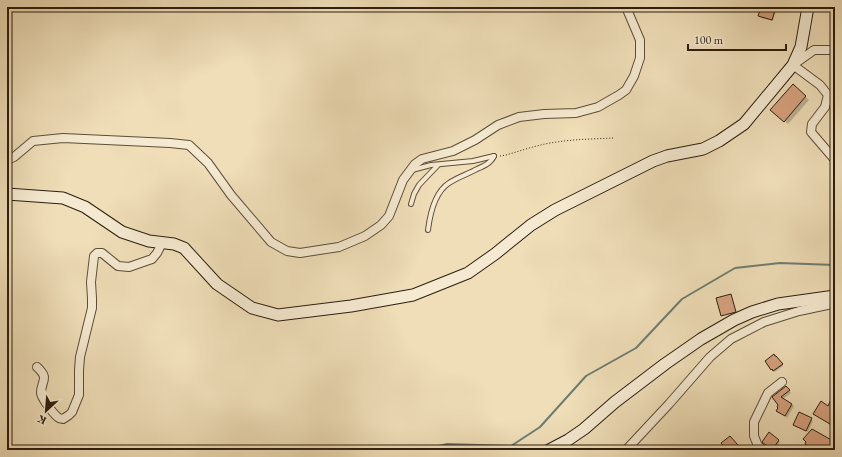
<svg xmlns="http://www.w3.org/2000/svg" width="842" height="457" font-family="'EB Garamond',serif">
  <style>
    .shadow { fill: #0003 }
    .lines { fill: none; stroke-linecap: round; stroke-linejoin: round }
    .stream { stroke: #6e7d71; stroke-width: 2 }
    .building { fill: #d8a380; stroke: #2b1e0f }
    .lane-casing { stroke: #5c4e39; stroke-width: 6 }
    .street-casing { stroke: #5c4e39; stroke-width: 10 }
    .secondary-casing { stroke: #2b1e0f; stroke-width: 13 }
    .path { stroke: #2b1e0f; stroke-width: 1; stroke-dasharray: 1 2; stroke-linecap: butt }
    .lane { stroke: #f5ead1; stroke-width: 4 }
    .street { stroke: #f5ead1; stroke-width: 8 }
    .secondary { stroke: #f5ead1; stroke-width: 11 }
  </style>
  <rect width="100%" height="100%" fill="#efdeb8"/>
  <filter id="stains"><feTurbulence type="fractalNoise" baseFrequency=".005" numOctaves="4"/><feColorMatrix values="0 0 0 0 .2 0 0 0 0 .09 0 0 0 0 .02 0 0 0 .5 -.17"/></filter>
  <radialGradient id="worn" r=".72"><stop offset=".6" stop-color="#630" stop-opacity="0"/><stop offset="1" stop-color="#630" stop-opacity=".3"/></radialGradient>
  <g class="shadow">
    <polygon points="762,7 769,7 775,9 776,10 773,21 761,18 759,16"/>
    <polygon points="793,86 809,100 788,124 775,113"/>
    <polygon points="777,358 783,366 775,372 772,369 766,361"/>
    <polygon points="786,387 791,393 783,399 794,406 787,418 777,411 779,405 773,398"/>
    <polygon points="835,397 835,423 832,426 814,414 828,407"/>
    <polygon points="800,413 813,421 808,432 794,425"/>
    <polygon points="779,441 780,442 774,450 763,442"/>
  </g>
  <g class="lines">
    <polyline class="stream" points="422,450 447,444 511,446 540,427 586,376 636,348 682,299 735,268 780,263 835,265"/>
  </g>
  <g class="building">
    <polygon points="761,7 776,7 772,20 758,16"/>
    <polygon points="793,84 806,96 784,122 770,110"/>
    <polygon points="731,294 736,312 721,316 716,298"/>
    <polygon points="774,354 775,356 776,356 783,364 773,371 772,369 771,370 765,361"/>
    <polygon points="786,386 790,390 781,397 792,404 785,416 776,411 778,408 777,407 778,405 772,397"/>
    <polygon points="835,391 835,418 832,423 831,422 830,424 813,414 821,401 828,406"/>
    <polygon points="799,412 812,418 806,431 793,425"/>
    <polygon points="812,429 835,442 835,450 810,450 807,448 808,446 805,444 806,442 803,439"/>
    <polygon points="769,432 779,440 772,450 762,442"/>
    <polygon points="730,436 738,445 737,446 738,447 735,450 727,450 721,443"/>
  </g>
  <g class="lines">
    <defs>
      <g id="lane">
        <polyline points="826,102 835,103"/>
        <polyline points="412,170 431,165 473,161 494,156"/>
        <polyline points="411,204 414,194 419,185 438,165"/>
        <path d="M428 230C430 214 435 192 449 183 458 177 468 174 477 169 484 166 491 163 494 156"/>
      </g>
      <g id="street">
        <polyline points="835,49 832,50 814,50 793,65 820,85 828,95 825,107 812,124 811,132 835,160"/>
        <polyline points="7,160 14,157 33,141 63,138 170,143 189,145 208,163 231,195 271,242 287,251 300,253 339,247 365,236 381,225 389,216 403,180 415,164 422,159 453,151 475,140 498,125 519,117 544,114 576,113 598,107 619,95 626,90 634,76 640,58 640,40 626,7"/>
        <path d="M37 367C50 379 41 380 41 393 41 398 55 416 59 418 60 419 61 418 63 419L69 415 72 412 79 395V370L80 357 92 308V298L91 282 94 256 97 253H102L118 266 129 267 152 259 157 253 162 243"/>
        <polyline points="626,450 669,404 710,357 731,339 764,322 799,311 832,304 835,302"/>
        <polyline points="764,450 758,446 754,436 754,422 768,393 782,382"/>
      </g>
      <g id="secondary">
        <polyline points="7,194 63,198 85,207 122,232 149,241 174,244 184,248 217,284 252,308 278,315 351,306 413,295 468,273 495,254 531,225 555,210 653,161 667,156 703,149 719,141 744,124 793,65 801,47 808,7"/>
        <polyline points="549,450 568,440 584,429 615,402 665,364 701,339 734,320 752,312 778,304 835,296"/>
      </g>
    </defs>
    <use href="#lane" class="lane-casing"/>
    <use href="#street" class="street-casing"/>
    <use href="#secondary" class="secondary-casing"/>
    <path class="path" d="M500 156 506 155C523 150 540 144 557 142 576 139 595 139 613 138"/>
    <use href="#lane" class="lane"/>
    <use href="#street" class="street"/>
    <use href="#secondary" class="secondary"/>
  </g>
  <rect width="842" height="457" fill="none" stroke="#efdeb8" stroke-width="24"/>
  <rect x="8" y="8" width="826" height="441" fill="none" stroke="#2b1e0f" stroke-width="2"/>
  <rect x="12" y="12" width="818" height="433" fill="none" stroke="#2b1e0f"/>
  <g transform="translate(46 411) rotate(206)" stroke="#f5ead1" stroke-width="3" paint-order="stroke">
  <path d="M0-3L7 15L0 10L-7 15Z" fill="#2b1e0f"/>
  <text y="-6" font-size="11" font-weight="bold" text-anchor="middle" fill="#2b1e0f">K</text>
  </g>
  <path d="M688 44v6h98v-6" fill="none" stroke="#2b1e0f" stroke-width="2"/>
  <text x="694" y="44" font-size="12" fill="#2b1e0f" stroke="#f5ead1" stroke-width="3" paint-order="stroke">100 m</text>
  <rect width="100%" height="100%" filter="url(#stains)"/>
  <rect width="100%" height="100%" fill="url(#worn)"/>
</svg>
